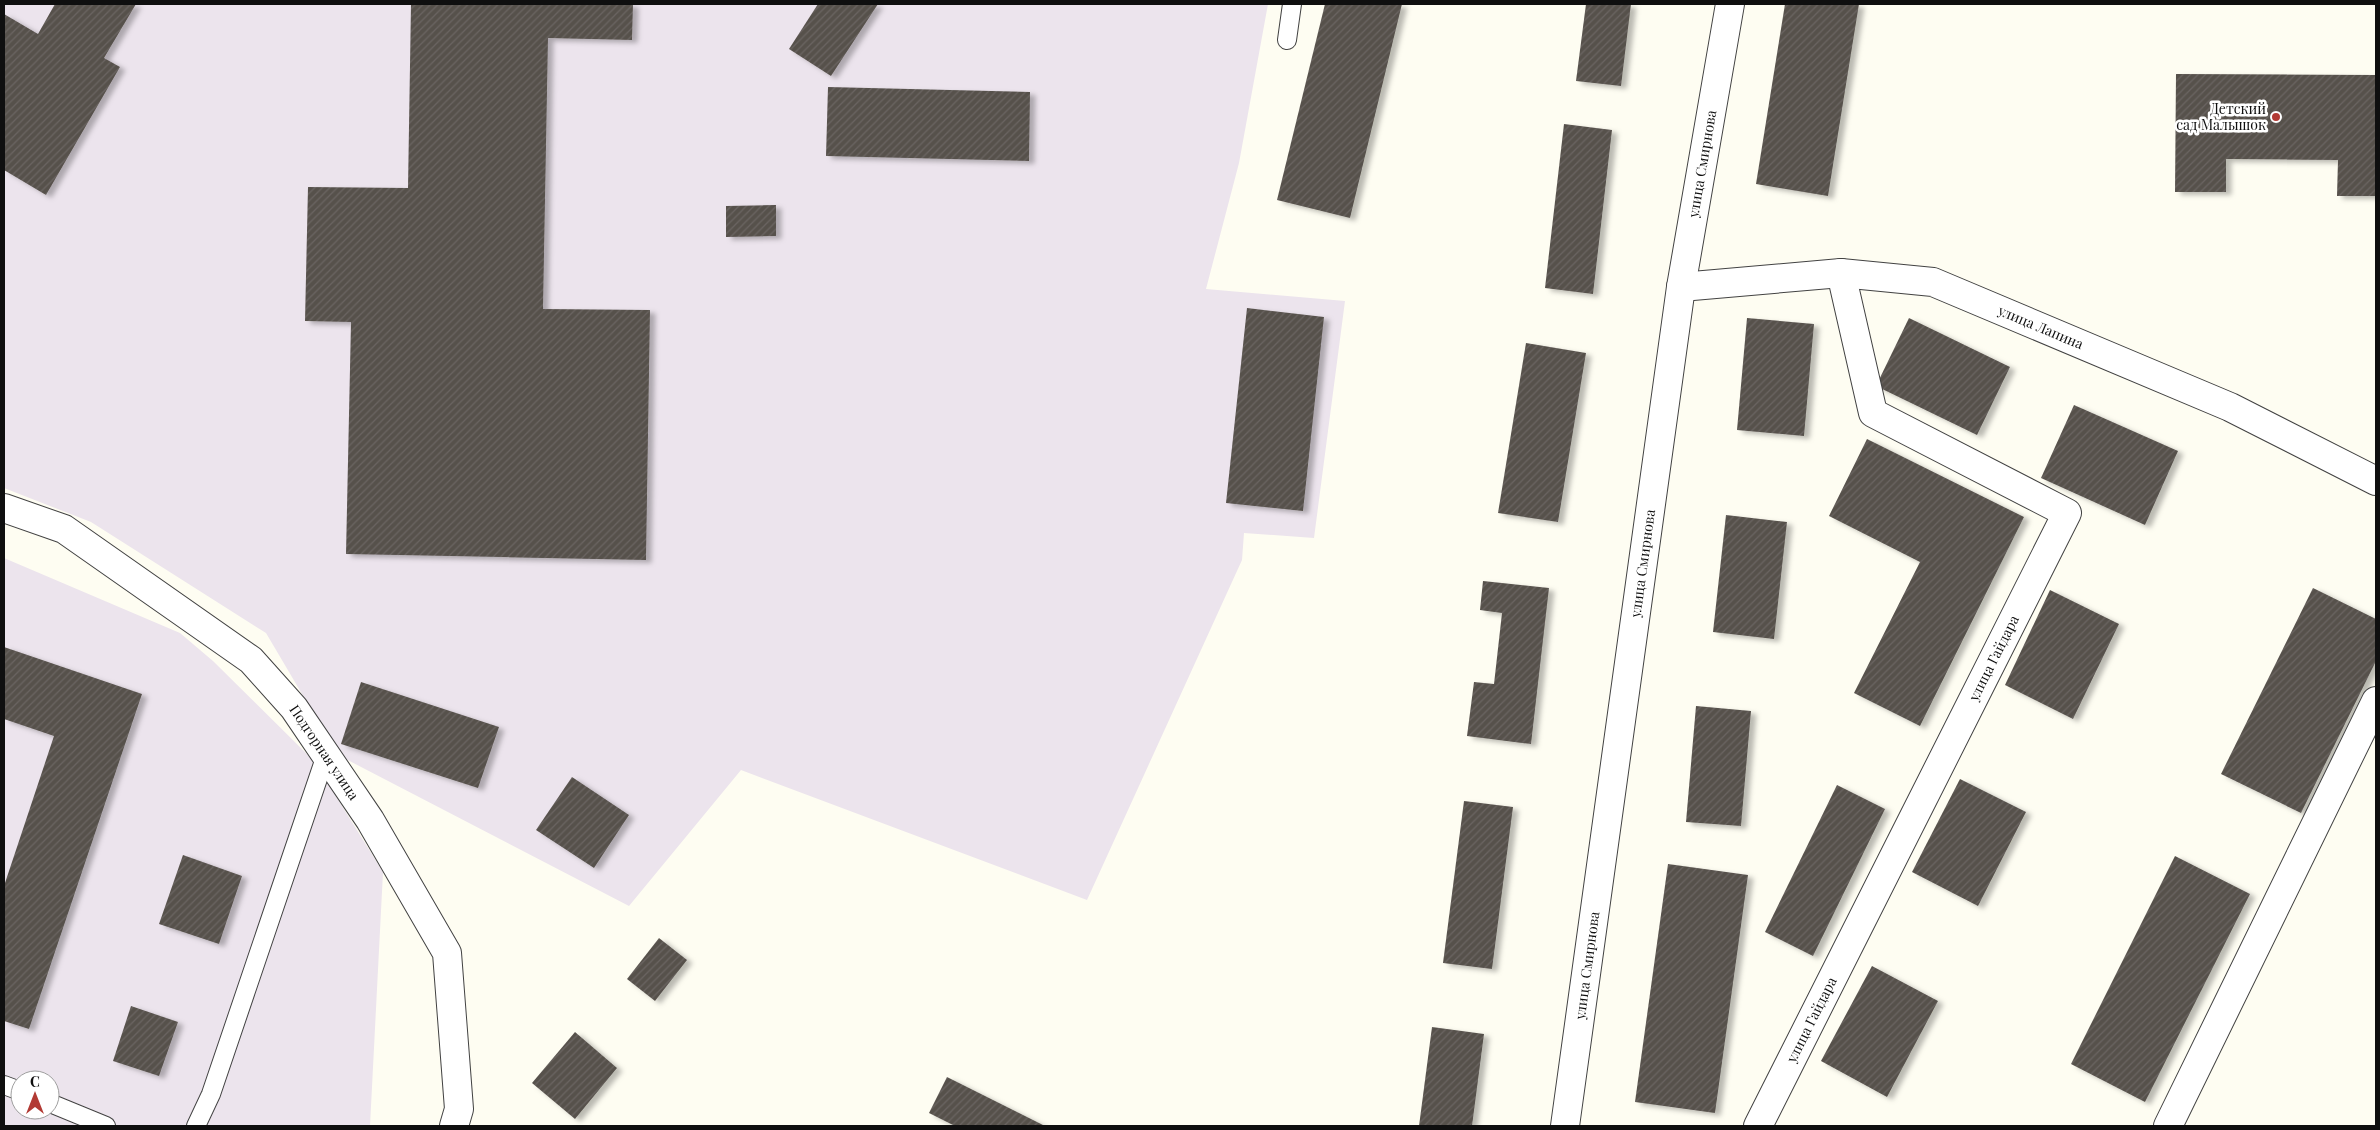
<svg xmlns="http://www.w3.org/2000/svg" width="2380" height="1130" font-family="'Playfair Display',serif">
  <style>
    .industrial { fill: #ece4ed; fill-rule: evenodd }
    .building { fill: url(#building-hatch); filter: url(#shadow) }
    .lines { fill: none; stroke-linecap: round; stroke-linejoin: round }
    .service-casing { stroke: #424242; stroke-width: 20 }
    .minor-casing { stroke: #424242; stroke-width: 30 }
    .service { stroke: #fff; stroke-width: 18 }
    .minor { stroke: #fff; stroke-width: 28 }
    .poi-dot { fill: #b23a34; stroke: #fff; stroke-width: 2 }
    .labels { text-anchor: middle; stroke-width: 5; stroke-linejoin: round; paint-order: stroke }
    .poi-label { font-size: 14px; fill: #0f0f0f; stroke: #fff; text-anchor: end }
    .street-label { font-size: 14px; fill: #0f0f0f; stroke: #fff }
  </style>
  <defs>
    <pattern id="building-hatch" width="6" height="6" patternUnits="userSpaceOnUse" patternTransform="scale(1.25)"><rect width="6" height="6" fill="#57514c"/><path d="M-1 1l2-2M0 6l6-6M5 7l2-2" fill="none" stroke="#6a6561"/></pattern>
    <filter id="shadow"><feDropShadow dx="5.5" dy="3" stdDeviation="2.5" flood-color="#0004"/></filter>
  </defs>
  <rect width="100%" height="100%" fill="#fefdf2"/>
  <g class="industrial">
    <polygon points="4,4 1268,4 1239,163 1206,289 1345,301 1314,538 1244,533 1242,560 1087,900 741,770 629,906 338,755 266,633 91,522 4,488"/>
    <path d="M4 558 180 633 213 661 314 761 383 872 370 1126H4ZM20 1080H50V1110H20Z"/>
  </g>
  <g class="building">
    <polygon points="55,4 136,4 104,58 120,67 46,195 4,170 4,14 38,34"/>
    <polygon points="411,4 633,4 632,40 548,38 543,309 650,310 646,560 346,554 351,322 305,321 308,187 408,188"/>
    <polygon points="818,4 878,4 831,76 789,49"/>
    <polygon points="1325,4 1402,4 1350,218 1277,200"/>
    <polygon points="1586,4 1631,4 1621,86 1576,81"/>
    <polygon points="1785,4 1859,4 1828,196 1756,184"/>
    <polygon points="2176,74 2376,75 2376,196 2337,196 2338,160 2226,159 2226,192 2175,192"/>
    <polygon points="828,87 1030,92 1029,161 826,156"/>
    <polygon points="1564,124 1612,130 1593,294 1545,288"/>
    <polygon points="776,205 776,236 726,237 726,206"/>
    <polygon points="1247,308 1324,317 1303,511 1226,503"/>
    <polygon points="1747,318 1814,324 1804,436 1737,430"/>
    <polygon points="1909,318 2010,367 1977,435 1876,386"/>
    <polygon points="1526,343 1586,353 1558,522 1498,513"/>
    <polygon points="2074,405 2178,451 2145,525 2041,478"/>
    <polygon points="1867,439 2024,517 1920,726 1854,693 1920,562 1829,516"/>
    <polygon points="1726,515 1787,522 1774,639 1713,632"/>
    <polygon points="1483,581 1549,588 1531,744 1467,736 1474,682 1494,684 1502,613 1480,610"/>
    <polygon points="2313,588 2376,619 2376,661 2301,813 2221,774"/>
    <polygon points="2050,590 2119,624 2073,719 2005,685"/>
    <polygon points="4,647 142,694 29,1029 4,1021 4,886 54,736 4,719"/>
    <polygon points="361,682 499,727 478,788 341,744"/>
    <polygon points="1696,706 1751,711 1741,826 1686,822"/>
    <polygon points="572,777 629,815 594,868 536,830"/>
    <polygon points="1960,779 2026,812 1978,906 1912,872"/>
    <polygon points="1837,785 1885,809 1813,956 1765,932"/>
    <polygon points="1464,801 1513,807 1492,969 1443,963"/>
    <polygon points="183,855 242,876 219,944 159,924"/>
    <polygon points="2175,856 2250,894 2145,1102 2071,1064"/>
    <polygon points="1668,864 1748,875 1715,1113 1635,1102"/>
    <polygon points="659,938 687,960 655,1001 627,979"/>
    <polygon points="1872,966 1938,1001 1887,1097 1821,1061"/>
    <polygon points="131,1006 178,1022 159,1076 113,1061"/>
    <polygon points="1432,1027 1484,1034 1472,1126 1419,1126"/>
    <polygon points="575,1032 617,1068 575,1119 532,1083"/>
    <polygon points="947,1077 1045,1126 955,1126 929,1113"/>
  </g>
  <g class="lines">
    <defs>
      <g id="service">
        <polyline points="1287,40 1292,4"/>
        <polyline points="4,1085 20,1091"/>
        <polyline points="50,1103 106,1126"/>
        <polyline points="196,1126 211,1094 326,755"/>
      </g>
      <g id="minor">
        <path id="s1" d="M1681 287 1841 273 1933 282 2230 407 2376 481"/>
        <path id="s2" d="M4 508 64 529 251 660 294 708 370 820 447 953 459 1109 454 1126"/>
        <path id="s3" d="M1565 1126 1681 287 1730 4"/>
        <path id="s4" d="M1758 1126 2067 513 1873 413 1841 273"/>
        <polyline points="2168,1126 2376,701"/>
      </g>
    </defs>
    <use href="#service" class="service-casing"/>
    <use href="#minor" class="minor-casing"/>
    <use href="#service" class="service"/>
    <use href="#minor" class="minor"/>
  </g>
  <circle class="poi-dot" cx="2276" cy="117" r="5"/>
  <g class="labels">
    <g class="poi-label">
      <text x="2266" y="114">Детский<tspan x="2266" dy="16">сад Малышок</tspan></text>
    </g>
    <g class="street-label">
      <text dy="5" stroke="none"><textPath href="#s3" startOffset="972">улица Смирнова</textPath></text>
      <text dy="5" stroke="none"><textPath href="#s1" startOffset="370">улица Лапина</textPath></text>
      <text dy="5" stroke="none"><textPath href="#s3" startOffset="568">улица Смирнова</textPath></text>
      <text dy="5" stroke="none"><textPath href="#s4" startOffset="524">улица Гайдара</textPath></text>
      <text dy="5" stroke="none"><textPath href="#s2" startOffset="410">Подгорная улица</textPath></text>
      <text dy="5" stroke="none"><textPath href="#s3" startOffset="162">улица Смирнова</textPath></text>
      <text dy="5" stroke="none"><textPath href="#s4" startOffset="119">улица Гайдара</textPath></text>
    </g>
  </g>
  <rect width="2380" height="1130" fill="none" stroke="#0f0f0f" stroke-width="10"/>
  <g transform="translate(35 1095)"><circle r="24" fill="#ffffff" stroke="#9f9f9f"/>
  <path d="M0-4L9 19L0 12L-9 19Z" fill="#b23a34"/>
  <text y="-8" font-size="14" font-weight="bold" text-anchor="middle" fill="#0f0f0f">С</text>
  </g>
</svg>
